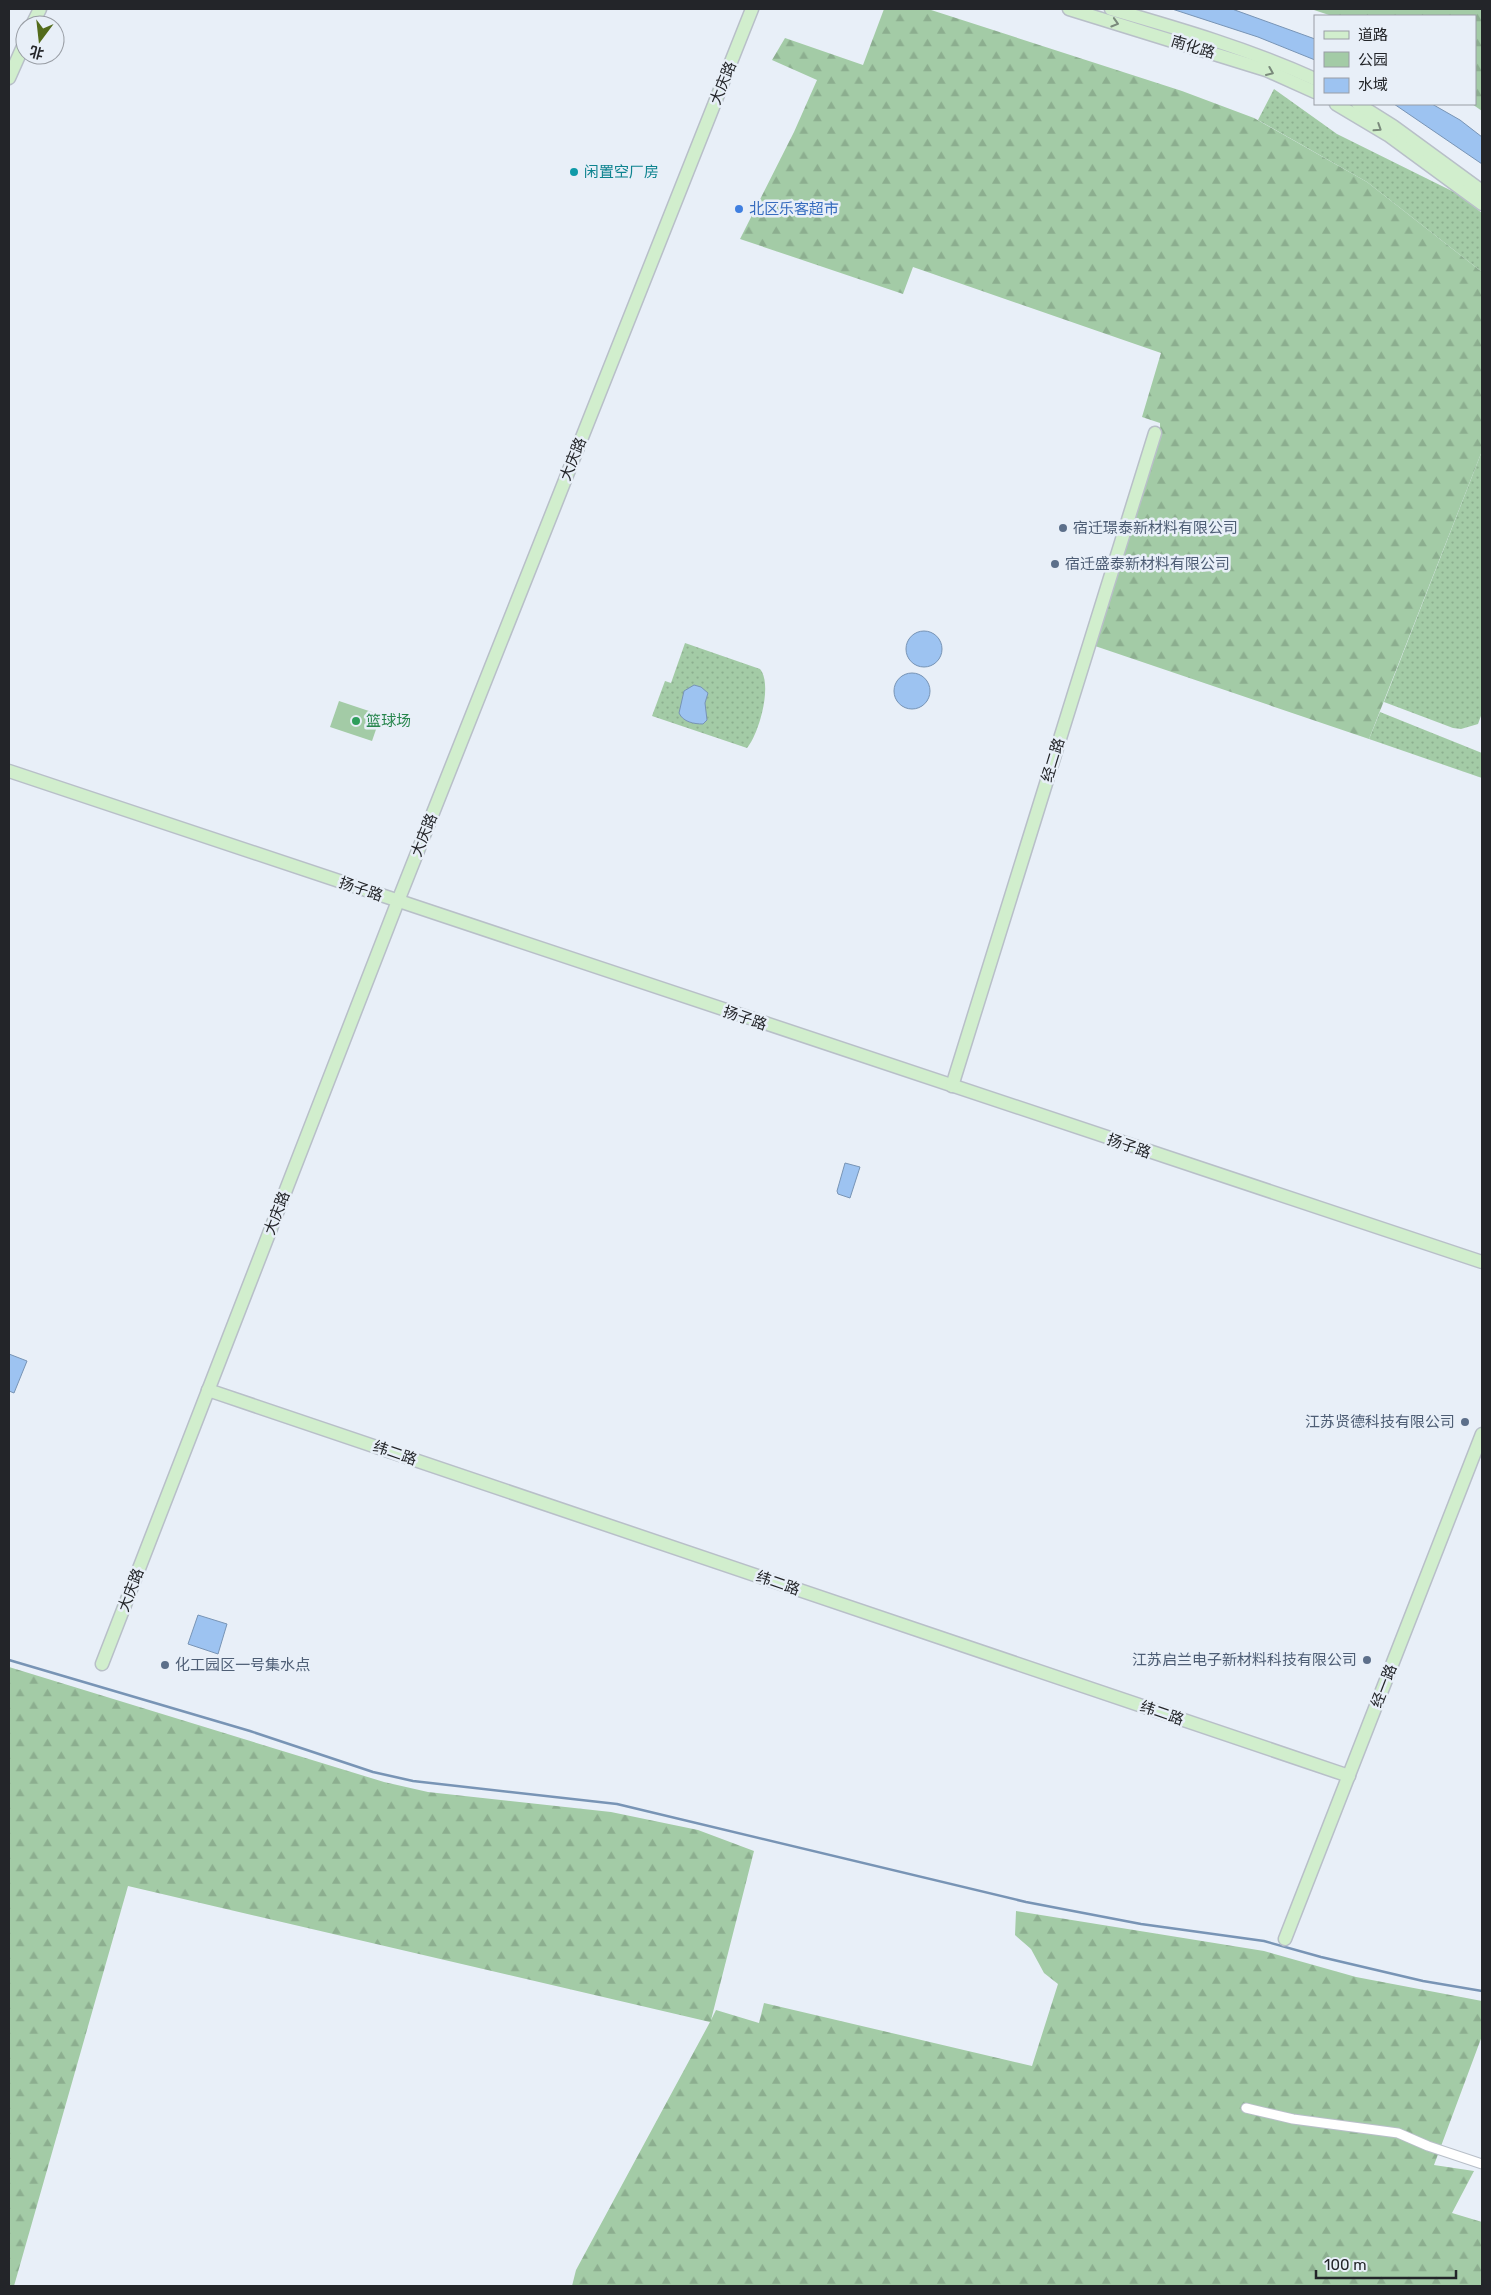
<svg xmlns="http://www.w3.org/2000/svg" width="1491" height="2295" font-family="Rubik,'Noto Sans SC',sans-serif">
  <style>
    .green { fill: url(#green-dots) }
    .forest { fill: url(#forest-firs) }
    .pitch { fill: #a3cba6 }
    .water { fill: #9dc3f1; stroke: #7894b5 }
    .lines { fill: none; stroke-linecap: round; stroke-linejoin: round }
    .stream { stroke: #7894b5; stroke-width: 2.5 }
    .street-casing { stroke: #b8bfc8; stroke-width: 11 }
    .secondary-casing { stroke: #b8bfc8; stroke-width: 15 }
    .street { stroke: #fff; stroke-width: 9 }
    .secondary { stroke: #d1eecd; stroke-width: 12 }
    .oneway { stroke: #7a8a7b }
    .culture-dot { fill: #0f9aa8; stroke: #e8eff8; stroke-width: 2 }
    .shop-dot { fill: #3f7fe0; stroke: #e8eff8; stroke-width: 2 }
    .service-dot { fill: #5c6f8a; stroke: #e8eff8; stroke-width: 2 }
    .leisure-dot { fill: #2e9e5b; stroke: #e8eff8; stroke-width: 2 }
    .labels { text-anchor: middle; stroke-width: 5; stroke-linejoin: round; paint-order: stroke }
    .street-label { font-size: 15px; fill: #232529; stroke: #e8eff8 }
    .culture-label { font-size: 15px; fill: #0d838f; stroke: #e8eff8; text-anchor: start }
    .shop-label { font-size: 15px; fill: #366cbe; stroke: #e8eff8; text-anchor: start }
    .service-label { font-size: 15px; fill: #4e5e75; stroke: #e8eff8; text-anchor: start }
    .leisure-label { font-size: 15px; fill: #27864d; stroke: #e8eff8; text-anchor: start }
  </style>
  <defs>
    <pattern id="green-dots" width="8" height="8" patternUnits="userSpaceOnUse" patternTransform="scale(1.25)"><rect width="8" height="8" fill="#a3cba6"/><path d="M2 2h.1M6 6h.1" fill="none" stroke="#8cae8f" stroke-width="1.8" stroke-linecap="round"/></pattern>
    <pattern id="forest-firs" width="22" height="20" patternUnits="userSpaceOnUse" patternTransform="scale(1.25)"><rect width="22" height="20" fill="#a3cba6"/><path d="M5 1l3.5 6h-7zM16 11l3.5 6h-7z" fill="#8cae8f"/></pattern>
  </defs>
  <rect width="100%" height="100%" fill="#e8eff8"/>
  <g class="green">
    <polygon points="1274,89 1337,134 1458,194 1482,213 1482,272 1367,182 1258,120"/>
    <polygon points="1482,451 1482,713 1478,724 1461,729 1453,728 1384,702"/>
    <path d="M685 643 760 669C773 684 759 734 747 748L652 716 665 681 671 683Z"/>
    <polygon points="1380,712 1482,753 1482,778 1369,739"/>
  </g>
  <g class="forest">
    <polygon points="884,9 928,9 1182,91 1254,118 1367,182 1482,272 1482,451 1369,739 1095,646 1160,436 1160,423 1142,417 1161,353 913,267 903,294 740,239 794,132 817,80 772,60 785,38 863,65"/>
    <polygon points="1311,9 1482,9 1482,111 1472,104 1475,104 1475,16 1332,16"/>
    <polygon points="9,1667 384,1782 428,1792 611,1812 698,1830 754,1851 711,2020 716,2010 759,2023 764,2003 1032,2066 1058,1984 1044,1973 1031,1949 1015,1935 1016,1911 1264,1951 1356,1977 1482,2001 1482,2036 1434,2165 1474,2171 1452,2213 1482,2222 1482,2286 572,2286 576,2270 710,2022 128,1886 14,2286 9,2286"/>
  </g>
  <polygon class="pitch" points="339,701 381,715 372,741 330,727"/>
  <g class="water">
    <polygon points="1172,9 1232,9 1315,39 1315,60 1258,37"/>
    <polygon points="1394,104 1432,104 1460,120 1482,137 1482,164"/>
    <circle cx="924" cy="649" r="18"/>
    <circle cx="912" cy="691" r="18"/>
    <path d="M694 685 701 687 708 693 705 703 707 720 703 724C694 724 683 722 679 713L684 691Z"/>
    <polygon points="845,1163 860,1167 850,1198 838,1194 837,1191"/>
    <polygon points="9,1354 27,1361 14,1393 9,1391"/>
    <polygon points="198,1615 227,1624 218,1654 188,1644"/>
  </g>
  <g class="lines">
    <polyline class="stream" points="9,1660 250,1731 373,1772 413,1781 617,1804 1026,1902 1141,1924 1264,1941 1321,1957 1423,1981 1482,1991"/>
    <defs>
      <polyline id="street" points="1246,2108 1293,2119 1398,2133 1428,2146 1482,2164"/>
      <g id="secondary">
        <polyline points="1069,9 1266,70 1315,92"/>
        <path d="M1111 9C1180 29 1249 49 1315 79"/>
        <polyline points="32,25 40,9"/>
        <polyline points="9,78 25,42"/>
        <polyline points="1336,104 1388,135 1482,204"/>
        <polyline points="1358,104 1393,126 1482,191"/>
        <polyline points="9,771 1482,1262"/>
        <polyline points="952,1086 1155,433"/>
        <polyline points="208,1390 1349,1776"/>
        <polyline points="102,1664 398,901 752,9"/>
        <polyline points="1285,1939 1482,1434"/>
      </g>
    </defs>
    <use href="#street" class="street-casing"/>
    <use href="#secondary" class="secondary-casing"/>
    <use href="#street" class="street"/>
    <use href="#secondary" class="secondary"/>
  </g>
  <defs><path id="oneway-chevron" d="M-2-3.5L2.5 0L-2 3.5" fill="none" stroke-width="1.6" stroke-linecap="round" stroke-linejoin="round" transform="scale(1.25)"/></defs>
  <g class="oneway">
    <use href="#oneway-chevron" transform="translate(1115 23) rotate(17)"/>
    <use href="#oneway-chevron" transform="translate(1270 72) rotate(23)"/>
    <use href="#oneway-chevron" transform="translate(1378 128) rotate(33)"/>
  </g>
  <circle class="culture-dot" cx="574" cy="172" r="5"/>
  <circle class="shop-dot" cx="739" cy="209" r="5"/>
  <g class="service-dot">
    <circle cx="1063" cy="528" r="5"/>
    <circle cx="1055" cy="564" r="5"/>
    <circle cx="1465" cy="1422" r="5"/>
    <circle cx="1367" cy="1660" r="5"/>
    <circle cx="165" cy="1665" r="5"/>
  </g>
  <circle class="leisure-dot" cx="356" cy="721" r="5"/>
  <g class="labels">
    <g class="street-label">
      <text transform="translate(1193 47) rotate(17)" y="5">南化路</text>
      <text transform="translate(723 83) rotate(-68)" y="5">大庆路</text>
      <text transform="translate(573 459) rotate(-68)" y="5">大庆路</text>
      <text transform="translate(1053 760) rotate(-73)" y="5">经二路</text>
      <text transform="translate(424 835) rotate(-68)" y="5">大庆路</text>
      <text transform="translate(361 889) rotate(19)" y="5">扬子路</text>
      <text transform="translate(745 1018) rotate(19)" y="5">扬子路</text>
      <text transform="translate(1129 1146) rotate(19)" y="5">扬子路</text>
      <text transform="translate(277 1213) rotate(-69)" y="5">大庆路</text>
      <text transform="translate(395 1453) rotate(19)" y="5">纬二路</text>
      <text transform="translate(778 1583) rotate(19)" y="5">纬二路</text>
      <text transform="translate(131 1590) rotate(-69)" y="5">大庆路</text>
      <text transform="translate(1384 1686) rotate(-69)" y="5">经一路</text>
      <text transform="translate(1162 1713) rotate(19)" y="5">纬二路</text>
    </g>
    <g class="culture-label">
      <text x="584" y="177">闲置空厂房</text>
    </g>
    <g class="shop-label">
      <text x="749" y="214">北区乐客超市</text>
    </g>
    <g class="service-label">
      <text x="1073" y="533">宿迁璟泰新材料有限公司</text>
      <text x="1065" y="569">宿迁盛泰新材料有限公司</text>
      <text x="1455" y="1427" text-anchor="end">江苏贤德科技有限公司</text>
      <text x="1357" y="1665" text-anchor="end">江苏启兰电子新材料科技有限公司</text>
      <text x="175" y="1670">化工园区一号集水点</text>
    </g>
    <g class="leisure-label">
      <text x="366" y="726">篮球场</text>
    </g>
  </g>
  <rect width="1491" height="2295" fill="none" stroke="#232529" stroke-width="20"/>
  <rect x="1314" y="15" width="162" height="90" fill="#e8eff8" stroke="#999ea5"/>
  <rect x="1324" y="31" width="25" height="8" fill="#d1eecd" stroke="#999ea5"/>
  <text x="1358" y="40" font-size="15" fill="#232529">道路</text>
  <rect x="1324" y="52" width="25" height="15" fill="#a3cba6" stroke="#999ea5"/>
  <text x="1358" y="65" font-size="15" fill="#232529">公园</text>
  <rect x="1324" y="78" width="25" height="15" fill="#9dc3f1" stroke="#999ea5"/>
  <text x="1358" y="90" font-size="15" fill="#232529">水域</text>
  <g transform="translate(40 40) rotate(195)"><circle r="24" fill="#e8eff8" stroke="#999ea5"/>
  <path d="M0-4L9 19L0 12L-9 19Z" fill="#536b1b"/>
  <text y="-8" font-size="14" font-weight="bold" text-anchor="middle" fill="#232529">北</text>
  </g>
  <path d="M1316 2270v8h140v-8" fill="none" stroke="#232529" stroke-width="2.5"/>
  <text x="1324" y="2270" font-size="15" fill="#232529" stroke="#e8eff8" stroke-width="4" paint-order="stroke">100 m</text>
</svg>
